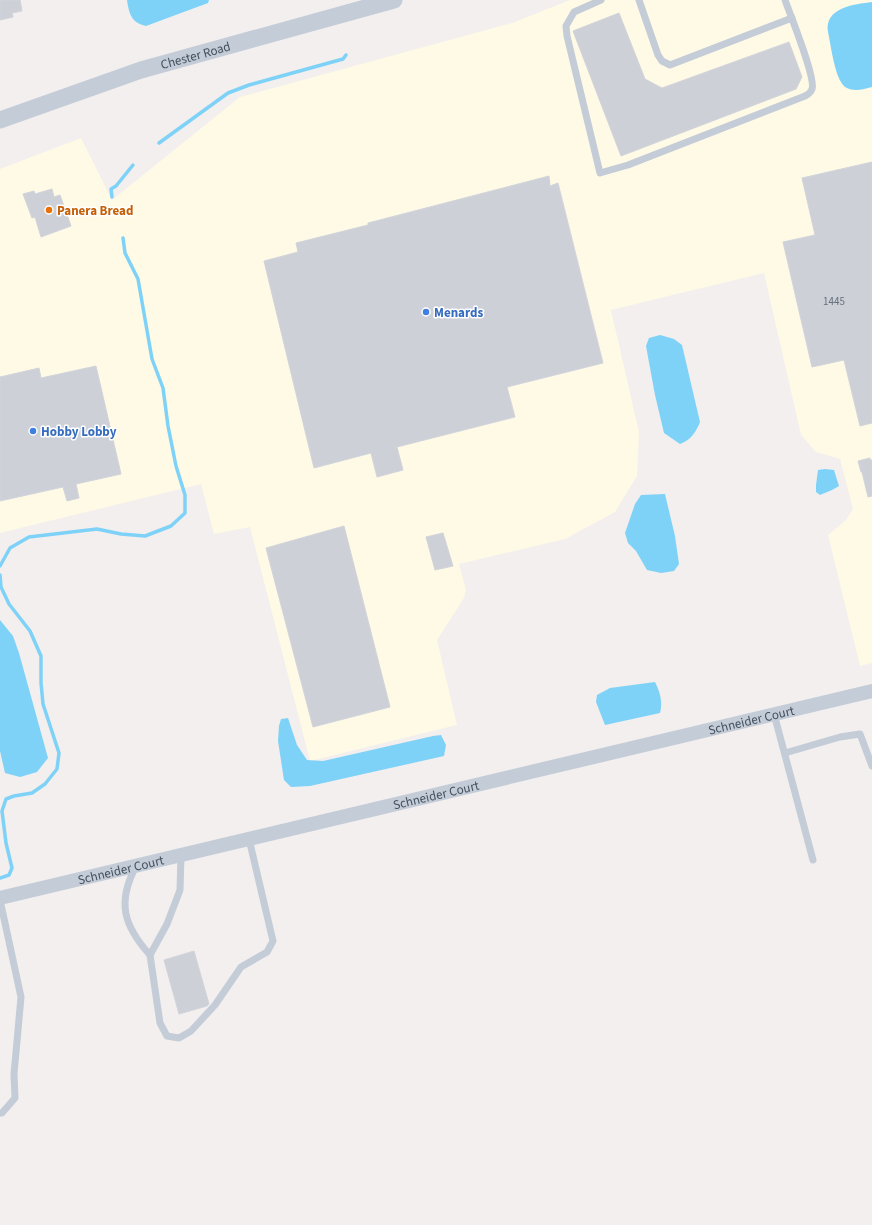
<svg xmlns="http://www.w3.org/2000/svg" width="872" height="1225" font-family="'Source Sans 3',sans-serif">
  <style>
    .commercial { fill: #fefae6 }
    .water { fill: #7fd2f7 }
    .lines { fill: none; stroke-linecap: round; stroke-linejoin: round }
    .stream { stroke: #7fd2f7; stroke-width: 3.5 }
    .building { fill: #cdd0d7; stroke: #d2d4db }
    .service { stroke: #c4ccd8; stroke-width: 7 }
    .minor { stroke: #c4ccd8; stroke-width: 14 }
    .tertiary { stroke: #c4ccd8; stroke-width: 17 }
    .food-dot { fill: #e8710a; stroke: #fff; stroke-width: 1.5 }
    .shop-dot { fill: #3f7fe0; stroke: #fff; stroke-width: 1.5 }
    .labels { text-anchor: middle; stroke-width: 3; stroke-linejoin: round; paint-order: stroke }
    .number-label { font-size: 11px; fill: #66707d }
    .street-label { font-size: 13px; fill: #44505f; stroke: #fff }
    .food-label { font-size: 13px; font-weight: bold; fill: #c56008; stroke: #fff; text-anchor: start }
    .shop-label { font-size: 13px; font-weight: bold; fill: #366cbe; stroke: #fff; text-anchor: start }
  </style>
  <rect width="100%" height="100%" fill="#f2efee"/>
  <polygon class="commercial" points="570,0 872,0 872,663 860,666 828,535 846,520 853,509 840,459 816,452 801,435 764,273 611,310 639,432 637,476 615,512 565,539 459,564 466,590 464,598 437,640 457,725 310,761 250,527 214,534 201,484 0,533 0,169 81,138 112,200 240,97 512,23"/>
  <g class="water">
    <path d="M127 0H209L208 3 146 26C131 23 129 13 127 0Z"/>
    <path d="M872 2V87C864 89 855 92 847 88 835 83 831 45 828 32 824 8 854 4 872 2Z"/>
    <path d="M660 335 674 339 682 345 700 422C696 432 691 440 680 444L664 433 655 395 646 346 649 338Z"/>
    <polygon points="825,469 834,470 839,486 832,490 820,495 816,492 816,485 818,470"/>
    <polygon points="665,494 675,536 679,564 674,571 661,573 647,570 636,551 628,543 625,533 635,504 641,495"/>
    <polygon points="0,620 13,636 19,653 48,758 37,772 20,777 5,773 0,751"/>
    <path d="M655 682C660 692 663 702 660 713L605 725 596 702 597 695 610 688Z"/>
    <polygon points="288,718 297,745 307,760 323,761 433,736 441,735 446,745 444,756 310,786 291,787 284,780 278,741 279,726 281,719"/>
  </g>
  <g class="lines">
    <g class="stream">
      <polyline points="159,143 228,93 249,85 343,59 346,55"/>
      <polyline points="112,197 111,189 116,186 133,165"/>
      <polyline points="0,566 10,548 29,537 97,529 121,534 145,536 171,526 185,513 185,495 176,466 168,426 163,388 152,359 138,279 125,253 123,238"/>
      <polyline points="0,575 1,587 9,604 30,631 41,656 41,683 43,704 59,753 57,769 45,784 32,793 14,796 6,799 2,811 6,843 12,868 9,875 0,878"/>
    </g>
  </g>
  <g class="building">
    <polygon points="0,0 20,0 22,11 12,13 13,17 0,20"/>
    <polygon points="619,13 645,79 662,88 789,42 802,77 796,89 621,156 573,31"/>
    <polygon points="872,162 872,423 860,426 844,360 812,367 783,242 815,235 802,178"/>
    <polygon points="549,176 550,186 558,183 603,363 507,387 515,417 397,447 403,470 377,477 371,453 314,468 264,261 298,252 296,243 368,225 368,223"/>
    <polygon points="52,189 54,197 60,195 71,226 41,237 35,217 32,218 23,194 34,191 35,194"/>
    <polygon points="96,366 121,474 76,484 79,498 67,501 63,487 0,501 0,377 39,368 41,378"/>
    <polygon points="870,458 870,460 872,460 872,496 868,497 862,472 861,472 858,461"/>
    <polygon points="344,526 390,707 313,727 266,548"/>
    <polygon points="443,533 453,566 435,570 426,537"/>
    <polygon points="194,951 209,1004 207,1006 179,1014 164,960"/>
  </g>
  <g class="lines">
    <g class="service">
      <path d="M601 0 574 12 566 26 567 36 600 173 628 165 805 96C807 95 811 92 812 89 816 78 790 14 785 0"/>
      <polyline points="639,0 658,55 662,61 670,65 792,18"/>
      <polyline points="774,714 813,860"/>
      <polyline points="785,753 840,737 860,734 872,766"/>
      <polyline points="181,855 180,890 167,924 150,955 160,1023 167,1036 179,1038 191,1031 215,1005 241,967 267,952 273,941 249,839"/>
      <path d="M136 866C117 902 123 925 150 955"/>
      <polyline points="0,900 21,997 14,1074 15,1098 2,1113 0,1113"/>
    </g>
    <path class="minor" id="s1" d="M0 898 872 691"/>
    <path class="tertiary" id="s2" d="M0 120 141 70 394 0"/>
  </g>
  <circle class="food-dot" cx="49" cy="210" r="4"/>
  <g class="shop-dot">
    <circle cx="426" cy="312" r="4"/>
    <circle cx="33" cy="431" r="4"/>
  </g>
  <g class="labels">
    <g class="number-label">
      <text x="834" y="305">1445</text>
    </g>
    <g class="street-label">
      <text dy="5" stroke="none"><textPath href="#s2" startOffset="206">Chester Road</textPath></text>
      <text dy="5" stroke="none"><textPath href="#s1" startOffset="772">Schneider Court</textPath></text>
      <text dy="5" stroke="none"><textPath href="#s1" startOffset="448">Schneider Court</textPath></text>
      <text dy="5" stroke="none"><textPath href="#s1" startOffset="124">Schneider Court</textPath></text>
    </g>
    <g class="food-label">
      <text x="57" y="215">Panera Bread</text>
    </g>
    <g class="shop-label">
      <text x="434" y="317">Menards</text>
      <text x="41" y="436">Hobby Lobby</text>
    </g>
  </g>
</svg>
